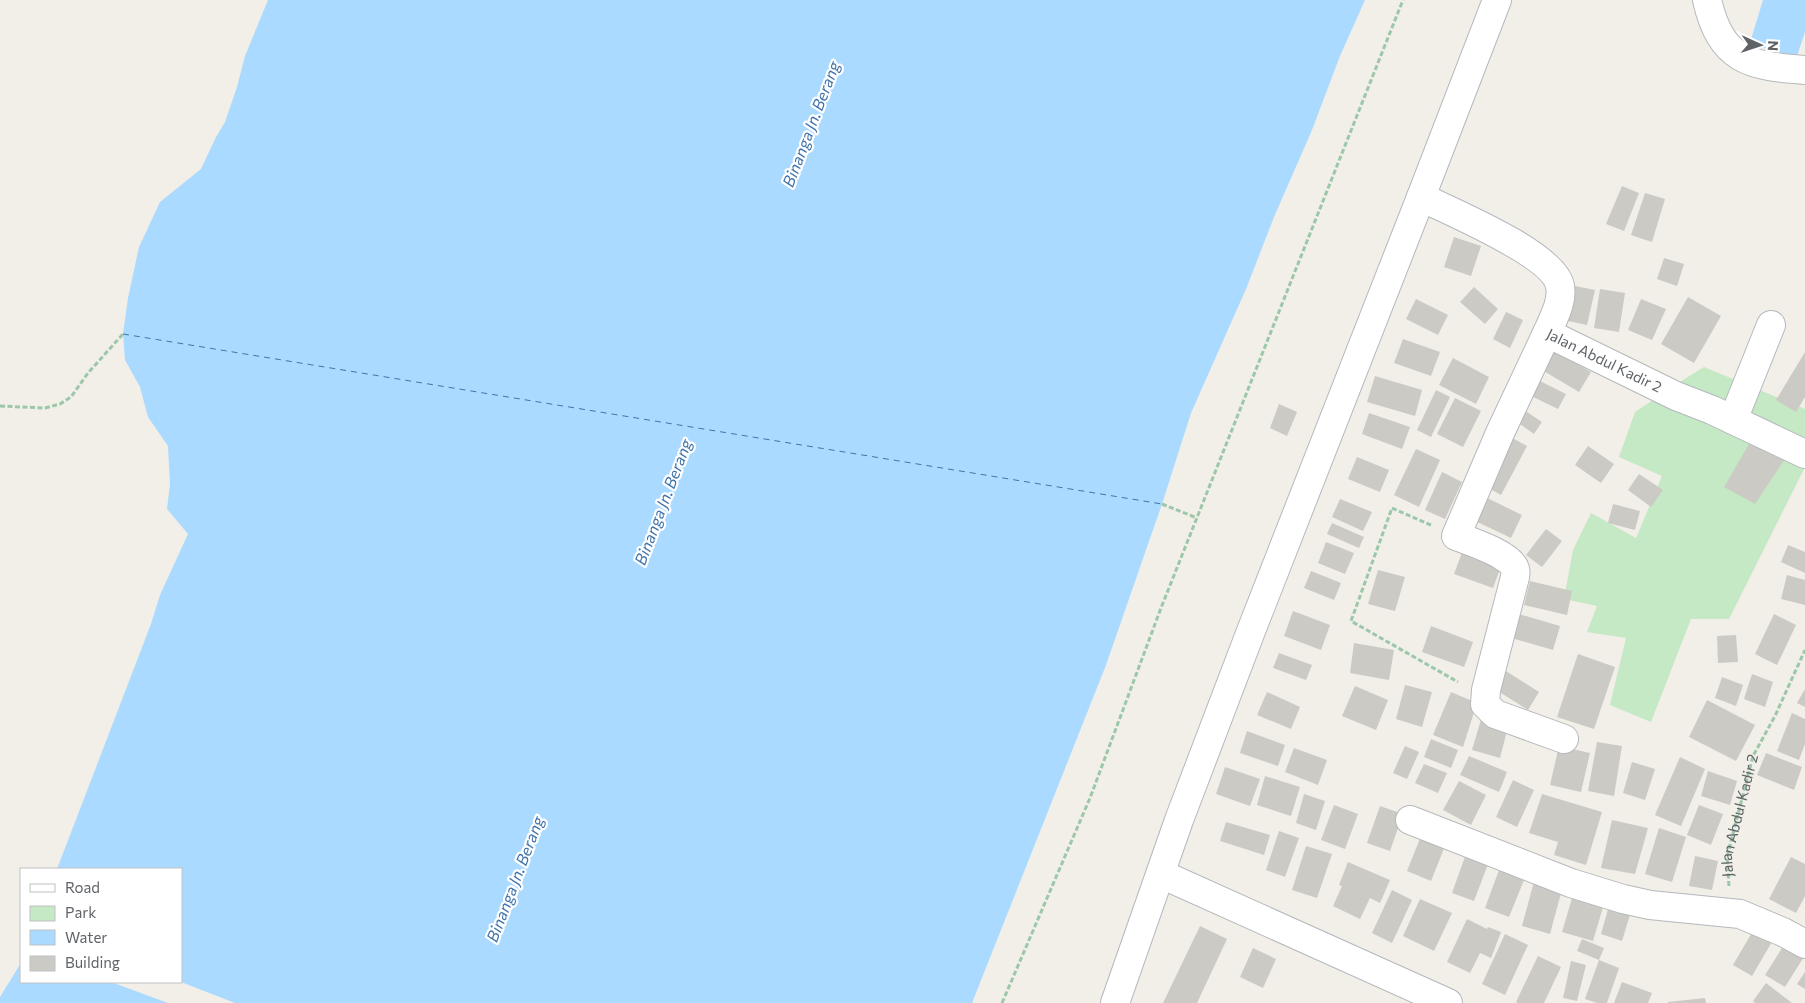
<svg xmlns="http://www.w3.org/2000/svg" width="1805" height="1003" font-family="Commissioner,sans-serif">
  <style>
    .green { fill: #c5e8c5 }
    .water { fill: #aadaff }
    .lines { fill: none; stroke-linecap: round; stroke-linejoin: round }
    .ferry { stroke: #4174aa; stroke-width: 1; stroke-dasharray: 6 5; stroke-linecap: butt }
    .building { fill: #cccac5 }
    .minor-casing { stroke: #b5b8bc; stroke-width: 30 }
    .path { stroke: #9cc7a9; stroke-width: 3; stroke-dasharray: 5 2.5; stroke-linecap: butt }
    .minor { stroke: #fff; stroke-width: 28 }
    .labels { text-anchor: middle; stroke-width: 4.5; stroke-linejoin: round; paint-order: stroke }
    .street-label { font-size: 15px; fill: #5f6368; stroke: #fff }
    .water-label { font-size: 16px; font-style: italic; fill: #4174aa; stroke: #fff }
  </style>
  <rect width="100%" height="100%" fill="#f1efe8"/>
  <polygon class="green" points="1704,367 1805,409 1805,467 1729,619 1691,619 1651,722 1610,705 1626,638 1587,632 1597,606 1564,599 1573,550 1591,513 1636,538 1662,476 1619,457 1635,412 1683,380"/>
  <g class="water">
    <polygon points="268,0 1365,0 1340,56 1312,130 1274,217 1246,289 1191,413 1162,504 1106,665 972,1003 235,1003 181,982 181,869 57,869 151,624 160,595 188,534 167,509 170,484 168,446 148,417 140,387 125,360 123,334 128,298 139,247 160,202 201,169 216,137 225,122 237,87 245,56"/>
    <polygon points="1763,0 1805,0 1805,32 1796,59 1750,43"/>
    <polygon points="21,963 21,982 111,982 168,1003 0,1003 0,997"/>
  </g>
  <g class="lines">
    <polyline class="ferry" points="123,334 1162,504"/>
  </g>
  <g class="building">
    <polygon points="1622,186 1639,193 1624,231 1606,224"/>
    <polygon points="1645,193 1665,199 1652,242 1631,235"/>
    <polygon points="1454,237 1481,246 1471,276 1444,267"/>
    <polygon points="1664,258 1684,264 1677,286 1657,279"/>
    <polygon points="1575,286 1595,290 1587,325 1568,321"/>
    <polygon points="1474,287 1498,309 1485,324 1460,302"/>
    <polygon points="1600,289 1625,293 1619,332 1594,328"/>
    <polygon points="1688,297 1721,316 1694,363 1661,344"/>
    <polygon points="1416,299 1448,315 1438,335 1406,319"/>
    <polygon points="1641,299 1666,309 1652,340 1628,330"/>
    <polygon points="1506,312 1523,320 1510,348 1493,339"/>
    <polygon points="1403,339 1440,352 1431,376 1394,363"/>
    <polygon points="1554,351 1591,372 1579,392 1542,370"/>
    <polygon points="1805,352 1805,397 1796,412 1776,400"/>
    <polygon points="1453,358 1489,377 1476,404 1439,385"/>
    <polygon points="1375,376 1422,390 1415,416 1367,402"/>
    <polygon points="1536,379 1566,394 1558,409 1529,395"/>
    <polygon points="1436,390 1450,397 1431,437 1417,430"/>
    <polygon points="1455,398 1481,411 1463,447 1437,434"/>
    <polygon points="1279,404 1297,412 1287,436 1270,428"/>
    <polygon points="1518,406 1542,422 1534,434 1510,417"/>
    <polygon points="1369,413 1410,427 1402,449 1362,434"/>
    <polygon points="1756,432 1791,450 1755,504 1724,487"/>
    <polygon points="1507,435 1527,446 1501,495 1481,484"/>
    <polygon points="1588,446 1614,464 1601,483 1575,465"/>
    <polygon points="1416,449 1440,460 1419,507 1394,495"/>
    <polygon points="1357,457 1389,470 1380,492 1348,479"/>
    <polygon points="1442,472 1462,482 1445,519 1425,510"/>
    <polygon points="1639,474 1663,490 1651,507 1628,490"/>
    <polygon points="1481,495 1522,515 1511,538 1469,518"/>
    <polygon points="1340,499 1372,512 1363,531 1332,517"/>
    <polygon points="1613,504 1640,511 1635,530 1608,523"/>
    <polygon points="1332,523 1364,537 1359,548 1327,534"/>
    <polygon points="1546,529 1562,541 1542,567 1526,555"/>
    <polygon points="1326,542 1354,553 1345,574 1318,563"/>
    <polygon points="1788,545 1805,552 1805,573 1781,562"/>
    <polygon points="1464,547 1503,561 1493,588 1454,574"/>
    <polygon points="1378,570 1405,577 1395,611 1368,604"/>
    <polygon points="1311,571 1341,583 1334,600 1304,588"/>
    <polygon points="1787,575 1805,580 1805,605 1781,599"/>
    <polygon points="1530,581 1572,591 1567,615 1524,605"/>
    <polygon points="1293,611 1330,625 1321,650 1284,636"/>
    <polygon points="1515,613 1560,626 1553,650 1508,637"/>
    <polygon points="1774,614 1796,625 1777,665 1755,654"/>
    <polygon points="1431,626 1473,642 1464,667 1422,652"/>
    <polygon points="1736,635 1738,662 1718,663 1717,636"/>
    <polygon points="1354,643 1394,650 1389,680 1350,673"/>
    <polygon points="1279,653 1312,665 1306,680 1273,668"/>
    <polygon points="1578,654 1615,667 1594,729 1557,717"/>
    <polygon points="1501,668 1539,692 1528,710 1490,686"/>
    <polygon points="1752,674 1773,682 1765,707 1744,699"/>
    <polygon points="1722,677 1743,685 1736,706 1715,698"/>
    <polygon points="1405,685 1432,692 1422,727 1396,719"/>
    <polygon points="1355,686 1388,700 1376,730 1342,716"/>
    <polygon points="1805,689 1805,707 1797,703"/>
    <polygon points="1267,692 1300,707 1291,729 1257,715"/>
    <polygon points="1451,692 1477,703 1463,747 1433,735"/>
    <polygon points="1707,700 1755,725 1736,761 1689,737"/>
    <polygon points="1792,713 1805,719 1805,744 1799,760 1777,751"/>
    <polygon points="1482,716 1509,723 1500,758 1472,750"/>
    <polygon points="1247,731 1285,745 1278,766 1240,753"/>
    <polygon points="1431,739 1458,750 1451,768 1424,757"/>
    <polygon points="1597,742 1622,746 1614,796 1588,791"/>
    <polygon points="1405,746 1419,752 1407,779 1393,773"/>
    <polygon points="1559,746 1590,753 1581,792 1550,785"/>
    <polygon points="1294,748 1327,760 1318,785 1285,772"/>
    <polygon points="1766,753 1802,767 1794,790 1757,775"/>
    <polygon points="1469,756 1507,772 1499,792 1460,775"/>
    <polygon points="1680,757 1705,769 1681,826 1655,815"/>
    <polygon points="1632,762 1655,769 1645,800 1623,793"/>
    <polygon points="1424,764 1447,773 1438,793 1415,783"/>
    <polygon points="1225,767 1260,779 1250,806 1216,794"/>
    <polygon points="1708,771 1737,781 1730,805 1701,796"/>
    <polygon points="1265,776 1300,787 1291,816 1257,805"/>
    <polygon points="1513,780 1534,790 1517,827 1496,817"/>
    <polygon points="1459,781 1486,795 1471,825 1443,810"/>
    <polygon points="1304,794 1325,801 1316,830 1296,823"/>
    <polygon points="1542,794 1602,812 1586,865 1554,855 1558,842 1529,833"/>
    <polygon points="1334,805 1358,814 1345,849 1321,840"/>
    <polygon points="1699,805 1723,814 1711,845 1687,835"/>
    <polygon points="1380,806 1403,814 1390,851 1367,843"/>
    <polygon points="1612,820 1648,828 1635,874 1601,868"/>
    <polygon points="1226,822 1270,835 1264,855 1220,841"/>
    <polygon points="1659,828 1686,837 1672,882 1645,874"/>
    <polygon points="1279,831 1299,838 1285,877 1266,870"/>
    <polygon points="1421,836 1445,846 1431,881 1407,871"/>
    <polygon points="1306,846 1332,854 1317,898 1292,890"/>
    <polygon points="1467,851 1490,859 1474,901 1452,893"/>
    <polygon points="1695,856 1718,861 1712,890 1689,886"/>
    <polygon points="1791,857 1805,864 1805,896 1796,913 1769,899"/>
    <polygon points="1348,862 1390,880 1380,903 1370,898 1360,919 1333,906 1342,886 1339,885"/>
    <polygon points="1499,870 1524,880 1509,917 1485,908"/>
    <polygon points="1535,878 1563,886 1550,934 1522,926"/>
    <polygon points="1575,888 1606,897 1593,941 1562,932"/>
    <polygon points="1392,890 1412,900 1392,943 1372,933"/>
    <polygon points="1420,899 1452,913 1434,951 1403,936"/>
    <polygon points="1610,902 1632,908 1622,941 1601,934"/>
    <polygon points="1467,919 1487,929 1488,927 1501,932 1491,958 1480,953 1470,973 1447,962"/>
    <polygon points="1200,926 1227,939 1197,1003 1163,1003"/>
    <polygon points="1754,929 1773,940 1752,976 1733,965"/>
    <polygon points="1505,934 1528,945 1505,995 1482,984"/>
    <polygon points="1582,939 1604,948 1599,960 1577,951"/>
    <polygon points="1787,940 1805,955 1785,987 1765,975"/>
    <polygon points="1253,948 1276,959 1263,988 1240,977"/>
    <polygon points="1538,956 1561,967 1544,1003 1518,1003 1516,1002"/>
    <polygon points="1599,960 1619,968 1607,1003 1597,1003 1585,999"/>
    <polygon points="1571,961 1586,965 1577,1001 1563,998"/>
    <polygon points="1805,972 1805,989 1797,984"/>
    <polygon points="1622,982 1652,993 1648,1003 1614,1003"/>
    <polygon points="1766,983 1792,1003 1755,1003 1753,1001"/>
    <polygon points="1705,998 1706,1003 1668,1003 1668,1002"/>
  </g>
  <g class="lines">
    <defs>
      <g id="minor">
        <path d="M1707 0C1721 60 1748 66 1805 70"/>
        <path id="s2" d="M1421 197C1451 212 1554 254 1560 286 1563 302 1553 319 1547 333L1676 396 1712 410 1805 454"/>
        <path d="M1547 333 1500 433 1456 536C1469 541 1512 555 1515 569 1516 572 1515 578 1514 581L1486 690 1485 704 1495 714 1564 739"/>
        <polyline points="1733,420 1771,325"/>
        <polyline points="1410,820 1571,883 1623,899 1650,905 1740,914 1783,932 1805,944"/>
        <polyline points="1161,874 1448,1003"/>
        <polyline points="1115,1003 1179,820 1251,631 1421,197 1497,0"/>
      </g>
    </defs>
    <use href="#minor" class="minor-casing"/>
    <g class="path">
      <polyline points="0,406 45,408 60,404 71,397 88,373 123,334"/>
      <polyline points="1162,504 1197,518"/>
      <polyline points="1431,525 1392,508 1351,621 1458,682"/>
      <path id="s1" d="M1729 886 1727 857 1753 756 1775 716 1805 650"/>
      <polyline points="1002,1003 1090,798 1161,608 1403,0"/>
    </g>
    <use href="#minor" class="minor"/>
  </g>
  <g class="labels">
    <g class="street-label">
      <text dy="5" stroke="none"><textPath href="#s2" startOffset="281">Jalan Abdul Kadir 2</textPath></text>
      <text dy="5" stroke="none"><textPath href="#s1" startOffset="72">Jalan Abdul Kadir 2</textPath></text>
    </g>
    <g class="water-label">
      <text transform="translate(811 124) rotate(-69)" y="6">Binanga Jn. Berang</text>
      <text transform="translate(663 502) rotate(-69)" y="6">Binanga Jn. Berang</text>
      <text transform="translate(515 879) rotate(-69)" y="6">Binanga Jn. Berang</text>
    </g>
  </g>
  <rect x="20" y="868" width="162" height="115" fill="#ffffff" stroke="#bfc1c3"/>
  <rect x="30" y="884" width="25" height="8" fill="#ffffff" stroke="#bfc1c3"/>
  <text x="65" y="893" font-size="15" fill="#5f6368">Road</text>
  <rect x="30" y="906" width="25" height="15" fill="#c5e8c5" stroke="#bfc1c3"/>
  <text x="65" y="918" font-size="15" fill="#5f6368">Park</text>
  <rect x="30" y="930" width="25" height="15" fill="#aadaff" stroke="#bfc1c3"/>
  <text x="65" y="943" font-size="15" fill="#5f6368">Water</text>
  <rect x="30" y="956" width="25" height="15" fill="#cccac5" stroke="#bfc1c3"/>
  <text x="65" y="968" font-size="15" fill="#5f6368">Building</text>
  <g transform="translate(1760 45) rotate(93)" stroke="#ffffff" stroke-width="4" paint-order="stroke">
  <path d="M0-4L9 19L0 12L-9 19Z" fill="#5f6368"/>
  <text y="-8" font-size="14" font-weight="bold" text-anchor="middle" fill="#5f6368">N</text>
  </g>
</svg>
